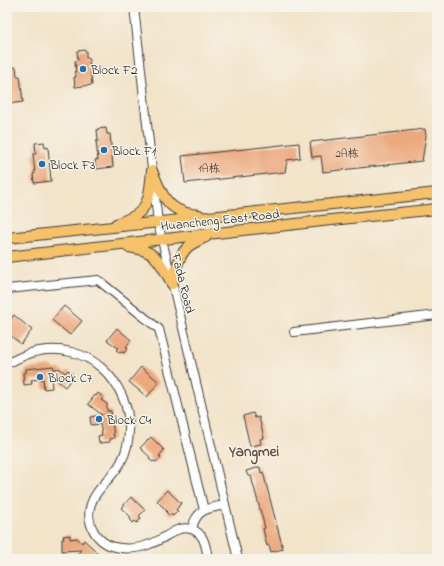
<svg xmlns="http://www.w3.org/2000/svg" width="444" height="566" font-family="'Indie Flower','LXGW WenKai TC',sans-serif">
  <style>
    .building { fill: #eca97f }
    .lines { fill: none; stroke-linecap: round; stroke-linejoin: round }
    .minor-casing { stroke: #3c3a36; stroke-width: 10 }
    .major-casing { stroke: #3c3a36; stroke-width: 12 }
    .minor { stroke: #fff; stroke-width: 8 }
    .major { stroke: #f5c16b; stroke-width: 10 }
    .poi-dot { fill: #1f6fb2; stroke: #f7f3e8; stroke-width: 1.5 }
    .labels { text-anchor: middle; stroke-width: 3; stroke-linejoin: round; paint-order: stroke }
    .number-label { font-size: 11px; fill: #503f35 }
    .poi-label { font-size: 13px; fill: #1c1c1c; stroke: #f7f3e8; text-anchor: start }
    .street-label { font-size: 13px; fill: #1c1c1c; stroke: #f7f3e8 }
    .quarter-label { font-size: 15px; font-weight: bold; fill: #654d3f; stroke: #f7f3e8 }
  </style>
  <rect width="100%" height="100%" fill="#f7f3e8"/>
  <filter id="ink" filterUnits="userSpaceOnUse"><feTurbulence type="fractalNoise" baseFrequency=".025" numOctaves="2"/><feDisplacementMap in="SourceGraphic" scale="8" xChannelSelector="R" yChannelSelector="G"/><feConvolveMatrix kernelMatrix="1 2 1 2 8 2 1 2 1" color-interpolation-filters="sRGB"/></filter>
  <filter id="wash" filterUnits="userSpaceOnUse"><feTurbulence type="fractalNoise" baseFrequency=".012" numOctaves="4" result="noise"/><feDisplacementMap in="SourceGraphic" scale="16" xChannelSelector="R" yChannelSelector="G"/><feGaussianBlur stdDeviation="0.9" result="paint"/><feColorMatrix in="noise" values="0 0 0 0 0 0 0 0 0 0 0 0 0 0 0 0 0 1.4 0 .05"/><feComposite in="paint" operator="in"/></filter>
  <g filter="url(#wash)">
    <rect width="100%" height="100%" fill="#f2e3c9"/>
    <g id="blocks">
      <g class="building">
        <polygon points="86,50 86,58 89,58 92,85 75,87 74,77 76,77 75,61 78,60 77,51"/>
        <polygon points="16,67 17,76 20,76 23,102 7,104 7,78 9,78 8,68"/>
        <polygon points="106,128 107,134 110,134 113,167 96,169 95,160 98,160 96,141 98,141 97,129"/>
        <polygon points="425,129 426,136 422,161 323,172 321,156 312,157 310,142"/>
        <polygon points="44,142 45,148 48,147 51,181 34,183 33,174 35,173 33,154 36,154 35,143"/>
        <polygon points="299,143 300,158 287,160 285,172 185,183 182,156"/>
        <polygon points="64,306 82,321 70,335 52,320"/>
        <polygon points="14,315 32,330 21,344 7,333 7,324"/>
        <polygon points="117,328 131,340 126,347 128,348 124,353 122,352 120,353 116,350 118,348 107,340"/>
        <polygon points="53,366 54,369 60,369 65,373 68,370 73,374 71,377 72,378 65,387 51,375 52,388 44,389 43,379 31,380 32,384 24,385 23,373 26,373 26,369"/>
        <polygon points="141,367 159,382 147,397 129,382"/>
        <polygon points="98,393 104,398 101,400 107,404 107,411 111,411 114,438 110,439 110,442 99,443 98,436 102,435 100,424 91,425 90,417 102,415 88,404 95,395 96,396"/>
        <polygon points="253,413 255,418 259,417 264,438 260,439 261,444 250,446 243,416"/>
        <polygon points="151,437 164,450 159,456 161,458 156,462 154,461 153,462 149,459 150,457 140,448"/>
        <polygon points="260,467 261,473 263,472 283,549 271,552 269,545 267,546 263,529 265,528 251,476 248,476 246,471"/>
        <polygon points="167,490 181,503 176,510 178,511 173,516 171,514 170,516 166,512 167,511 157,501"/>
        <polygon points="131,497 145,510 139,516 141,518 137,523 135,521 133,523 130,519 131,517 121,508"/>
        <polygon points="70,535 70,539 77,538 82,543 84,540 97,552 95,554 96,555 93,559 73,559 81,550 62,551 62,539 64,539 63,536"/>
      </g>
    </g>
  </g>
  <g filter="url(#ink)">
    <use href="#blocks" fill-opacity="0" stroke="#3c3a36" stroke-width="1"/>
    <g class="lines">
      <defs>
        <g id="minor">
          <polyline points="134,7 158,223 238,559"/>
          <polyline points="7,289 98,280 159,329 204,510"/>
          <polyline points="294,332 437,315"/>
          <path d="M7 364C28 352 47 346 71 352 118 363 143 420 121 462 113 478 96 488 91 504 87 515 90 527 97 536 103 543 111 547 120 548 130 549 141 548 150 544 160 541 168 534 177 530 186 526 198 529 203 539 206 545 207 552 208 559"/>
          <polyline points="7,527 7,532"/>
          <path d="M192 529C196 509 208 508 225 505"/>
        </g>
        <g id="major">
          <path d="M152 171C159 186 164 205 181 211 187 214 193 214 199 215"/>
          <path d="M116 224C123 221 130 219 136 215 151 205 150 186 152 171"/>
          <polyline points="7,238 437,193"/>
          <path d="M128 247C156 250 160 261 172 284"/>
          <polyline points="7,257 322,221 437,209"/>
          <path d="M172 284C176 271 178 255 189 246 194 242 200 240 206 237"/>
        </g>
      </defs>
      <use href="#minor" class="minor-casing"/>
      <use href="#major" class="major-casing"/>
      <use href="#minor" class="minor"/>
      <use href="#major" class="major"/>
    </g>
  </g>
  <g class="poi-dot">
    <circle cx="83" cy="69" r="4"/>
    <circle cx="104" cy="150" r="4"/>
    <circle cx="42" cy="164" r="4"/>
    <circle cx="40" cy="377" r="4"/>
    <circle cx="99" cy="419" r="4"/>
  </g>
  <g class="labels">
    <g class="number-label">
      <text x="347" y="157">2A栋</text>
      <text x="209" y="172">1A栋</text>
    </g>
    <g class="poi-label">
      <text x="91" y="74">Block F2</text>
      <text x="112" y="155">Block F1</text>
      <text x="50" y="169">Block F3</text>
      <text x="48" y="382">Block C7</text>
      <text x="107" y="424">Block C4</text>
    </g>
    <g class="street-label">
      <text transform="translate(220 219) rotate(-6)" y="5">Huancheng East Road</text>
      <text transform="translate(184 283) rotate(76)" y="5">Fada Road</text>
    </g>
    <g class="quarter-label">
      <text x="254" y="456">Yangmei</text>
    </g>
  </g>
  <rect width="444" height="566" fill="none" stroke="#f7f3e8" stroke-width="24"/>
</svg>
